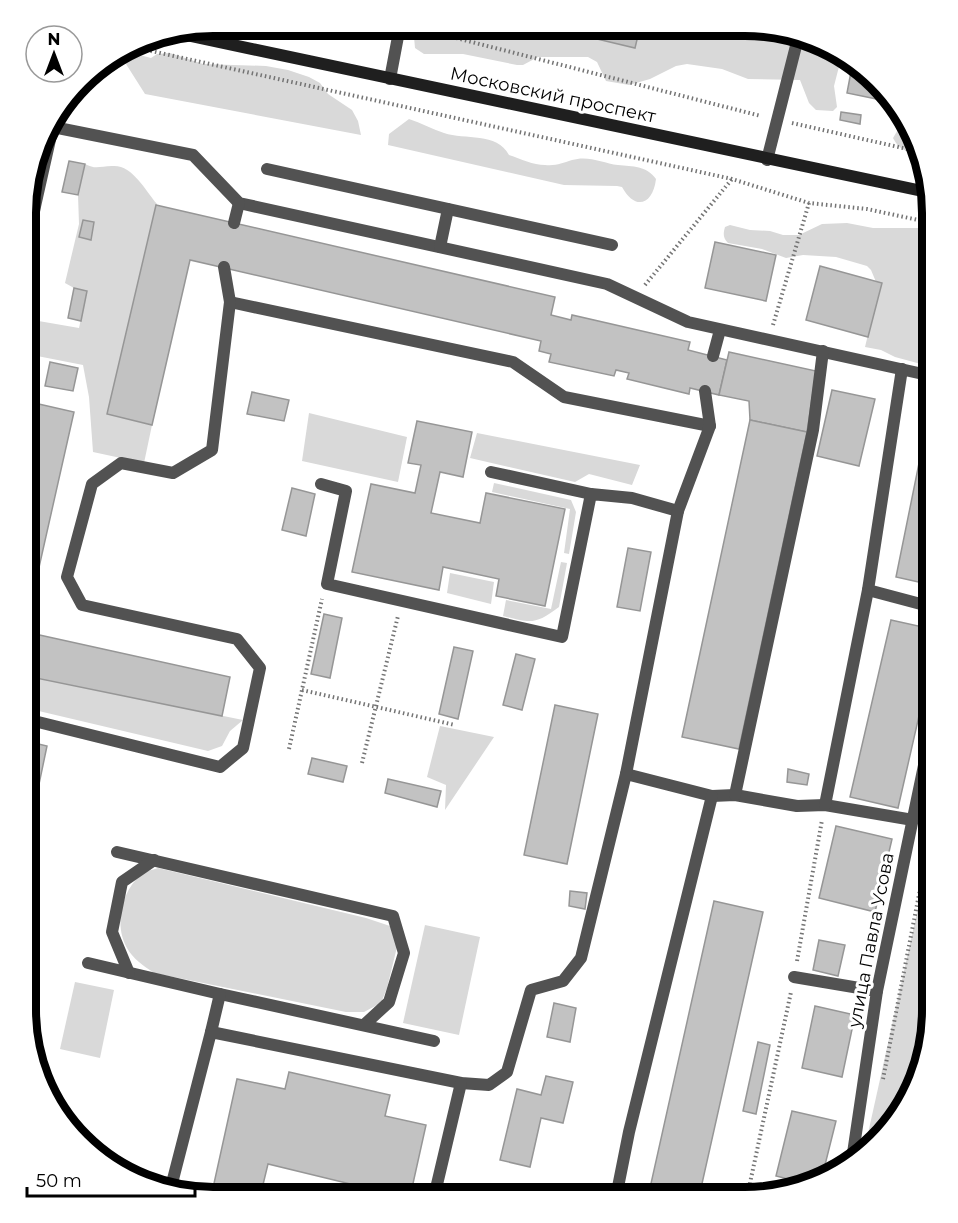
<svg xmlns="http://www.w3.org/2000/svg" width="958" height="1223" font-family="Montserrat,sans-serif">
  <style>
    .green { fill: #d9d9d9 }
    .building { fill: #c2c2c2; stroke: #969696; stroke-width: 1.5 }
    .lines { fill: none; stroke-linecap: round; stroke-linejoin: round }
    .path { stroke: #747474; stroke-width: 4; stroke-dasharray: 1.5 3; stroke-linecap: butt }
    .service { stroke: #525252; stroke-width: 12 }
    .minor { stroke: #525252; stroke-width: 12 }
    .tertiary { stroke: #525252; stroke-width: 12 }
    .secondary { stroke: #1f1f1f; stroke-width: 12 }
    .labels { text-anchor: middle; stroke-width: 6; stroke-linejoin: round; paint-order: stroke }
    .street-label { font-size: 18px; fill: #000; stroke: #fff }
    .rim { fill: none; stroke: #000; stroke-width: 8 }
  </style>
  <rect width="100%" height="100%" fill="#fff"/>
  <g class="green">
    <path d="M325 26H374C357 40 343 35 325 26Z"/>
    <polygon points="413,26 770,27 842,55 834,86 837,107 833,111 816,110 809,103 800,80 748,79 722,69 687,64 676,66 650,79 629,85 606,81 597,62 588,57 538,57 523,65 517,65 463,54 424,54 415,48"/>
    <polygon points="125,51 151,58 157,54 170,53 203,64 266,66 288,70 309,77 320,83 328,94 352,110 358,121 361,135 145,94 126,64 100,66"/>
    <path d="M409 119C421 123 432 129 444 133 465 140 497 132 509 155 521 159 533 165 545 165 557 166 562 163 572 160 588 155 603 163 618 165 633 167 646 165 656 179 653 205 635 211 622 187L617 186 564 185 388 145 389 134Z"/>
    <path d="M908 122 917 154C904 151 899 149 893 138L899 128Z"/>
    <path d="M85 164C96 170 100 166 112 166 132 164 145 190 157 204L107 414 152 425 144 463 93 452 89 397 83 365 27 354V319L79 328 87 291 74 288 65 283 79 224 78 195Z"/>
    <path d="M847 223 873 228H919L932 225V367L895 357 881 350 865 347 879 289 871 270 867 266 836 257 803 255 786 258 762 249 728 243C723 238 723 234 725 227L730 225 750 230 770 231 783 235H799L822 224Z"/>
    <polygon points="309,413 407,437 398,482 302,461"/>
    <polygon points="477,433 640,465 632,485 589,474 575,482 470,458"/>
    <polygon points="494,483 571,500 576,512 569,554 564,553 570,509 492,492"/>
    <path d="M561 562 567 563 559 607C535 625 531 623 503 616L506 600 551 609Z"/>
    <polygon points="450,573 494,582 491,604 447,593"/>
    <polygon points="26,676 42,679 243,720 230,731 222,746 208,751 26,708"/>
    <polygon points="440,726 494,737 445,810 446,785 427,777"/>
    <path d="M158 868 366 918 390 926 397 947 387 988 381 1003 364 1012H346L154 973C144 966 133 959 127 948 114 926 121 891 141 875 145 871 152 870 158 868Z"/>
    <polygon points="924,897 932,898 932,1022 901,1114 865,1147 920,899"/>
    <polygon points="425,925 480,937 459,1035 403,1023"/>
    <polygon points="75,982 114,990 100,1058 60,1049"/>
  </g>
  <g class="building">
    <polygon points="578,27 640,27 635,48 576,34"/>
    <polygon points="853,61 891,102 847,93"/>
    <polygon points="841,112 861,115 860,124 840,120"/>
    <polygon points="69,161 85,164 78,195 62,192"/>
    <polygon points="156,205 555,297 551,315 571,320 572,315 690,342 688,350 727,360 719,395 690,388 689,394 627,379 629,373 616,370 614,376 549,362 551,354 539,351 541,341 190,260 152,425 107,414"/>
    <polygon points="83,220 94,222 91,240 79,237"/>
    <polygon points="715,242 776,255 766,301 705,288"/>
    <polygon points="820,266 882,283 868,337 806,320"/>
    <polygon points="74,288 87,291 81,321 68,318"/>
    <polygon points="932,312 932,347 925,345"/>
    <polygon points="729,352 816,371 807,432 750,420 749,401 719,395"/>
    <polygon points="50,362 78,368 73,391 45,386"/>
    <polygon points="832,390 875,399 859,466 817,456"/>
    <polygon points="252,392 289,400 284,421 247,414"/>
    <polygon points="932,399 932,585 896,577"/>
    <polygon points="30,402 74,412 26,625 27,418"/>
    <polygon points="750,420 807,432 739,749 682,737"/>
    <polygon points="417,421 472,432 463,477 440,472 431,513 480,523 486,493 565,509 545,606 496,596 499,579 443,567 439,590 352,572 371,484 415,493 421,465 408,463"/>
    <polygon points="292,488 315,494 306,536 282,530"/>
    <polygon points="628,548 651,552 640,611 617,607"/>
    <polygon points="324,614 342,618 330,678 311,674"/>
    <polygon points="891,620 932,629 932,659 898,808 850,797"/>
    <polygon points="26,632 230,677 222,716 26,676"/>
    <polygon points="454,647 473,651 458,719 439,714"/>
    <polygon points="516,654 535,659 522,710 503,705"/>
    <polygon points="555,705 598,714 567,864 524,855"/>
    <polygon points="26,741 47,746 26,846"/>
    <polygon points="312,758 347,766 343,782 308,774"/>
    <polygon points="788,769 809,774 807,785 787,782"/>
    <polygon points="388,779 441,791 437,807 385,793"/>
    <polygon points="836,826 892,839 875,912 819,898"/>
    <polygon points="570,891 587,893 585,909 569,906"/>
    <polygon points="714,901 763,912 699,1197 648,1197"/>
    <polygon points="819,940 845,945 838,976 813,970"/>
    <polygon points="554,1003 576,1008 570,1042 547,1037"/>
    <polygon points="815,1006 855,1015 842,1077 802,1068"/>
    <polygon points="758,1042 770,1045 756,1114 743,1111"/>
    <polygon points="289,1072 390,1095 385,1116 426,1125 410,1197 365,1197 367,1188 268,1164 260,1197 211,1197 237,1079 285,1089"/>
    <polygon points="546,1076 573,1082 563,1123 541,1118 530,1167 500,1160 517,1089 541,1095"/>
    <polygon points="792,1111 836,1121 822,1177 804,1183 776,1176"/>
  </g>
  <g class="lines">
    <g class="path">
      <polyline points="417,28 761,116"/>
      <polyline points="133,47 732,179 809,203 867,209 932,223"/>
      <polyline points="792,123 916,151"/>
      <polyline points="645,285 732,179"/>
      <polyline points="773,325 809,203"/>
      <polyline points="302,690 455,725"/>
      <polyline points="289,749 322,599"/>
      <polyline points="362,763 398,616"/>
      <polyline points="921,885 932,887"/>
      <polyline points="797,961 822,820"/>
      <polyline points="883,1079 932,828"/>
      <polyline points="747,1197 791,992"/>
    </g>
    <g class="service">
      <polyline points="53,127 193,155 239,203 607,284 688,322 932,376"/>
      <polyline points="767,160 798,38"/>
      <polyline points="267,169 612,245"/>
      <polyline points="234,223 239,203"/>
      <polyline points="27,242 56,113"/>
      <polyline points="440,247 448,209"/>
      <polyline points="230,302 513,362 564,397 710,426"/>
      <polyline points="713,356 720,330"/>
      <polyline points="491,472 591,494"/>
      <polyline points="321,484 346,491 327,584 562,637 591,494 632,498 678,511"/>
      <polyline points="868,590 932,607"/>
      <polyline points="26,719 220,767 243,748 260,668 237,639 82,605 67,577 92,484 121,463 173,473 212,450 230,302 224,267"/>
      <polyline points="626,774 712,796 735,795 797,806 825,805 913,820"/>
      <polyline points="735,795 813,430 823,351"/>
      <polyline points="825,805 868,590 902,369"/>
      <polyline points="117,852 393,916 404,953 389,1002 364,1025"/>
      <polyline points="88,963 220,994 434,1041"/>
      <polyline points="129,973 112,932 122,882 154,860"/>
      <polyline points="794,977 877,991"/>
      <polyline points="211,1032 220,994"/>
      <polyline points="171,1187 211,1032 461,1083 489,1085 507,1072 531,990 563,981 581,958 626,774 678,511 710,426 705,391"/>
      <polyline points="434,1197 461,1083"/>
      <polyline points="616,1197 629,1132 712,796"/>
    </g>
    <polyline class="minor" points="390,79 400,26"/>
    <polyline class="tertiary" points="852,1160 877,991 932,727"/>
    <polyline class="secondary" points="172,32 927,192"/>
  </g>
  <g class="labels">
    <g class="street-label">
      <text transform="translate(553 95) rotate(12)" y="6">Московский проспект</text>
      <text transform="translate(871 940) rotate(-79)" y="6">улица Павла Усова</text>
    </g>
  </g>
  <path d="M0 0H958V1223H0ZM213 36H745A177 177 0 0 1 922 213V1010A177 177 0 0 1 745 1187H213A177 177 0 0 1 36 1010V213A177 177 0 0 1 213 36Z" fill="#fff" fill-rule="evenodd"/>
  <path class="rim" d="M213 36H745A177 177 0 0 1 922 213V1010A177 177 0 0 1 745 1187H213A177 177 0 0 1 36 1010V213A177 177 0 0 1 213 36Z"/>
  <g transform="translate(54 54)"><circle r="28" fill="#ffffff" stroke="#999999" stroke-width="1.5"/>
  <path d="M0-4.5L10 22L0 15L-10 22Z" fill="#000000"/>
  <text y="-9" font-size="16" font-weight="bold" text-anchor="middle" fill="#000000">N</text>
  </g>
  <path d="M27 1187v9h168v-9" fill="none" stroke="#000000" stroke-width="3"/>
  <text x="36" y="1187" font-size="18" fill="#000000" stroke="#ffffff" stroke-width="4.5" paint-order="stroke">50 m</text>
</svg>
